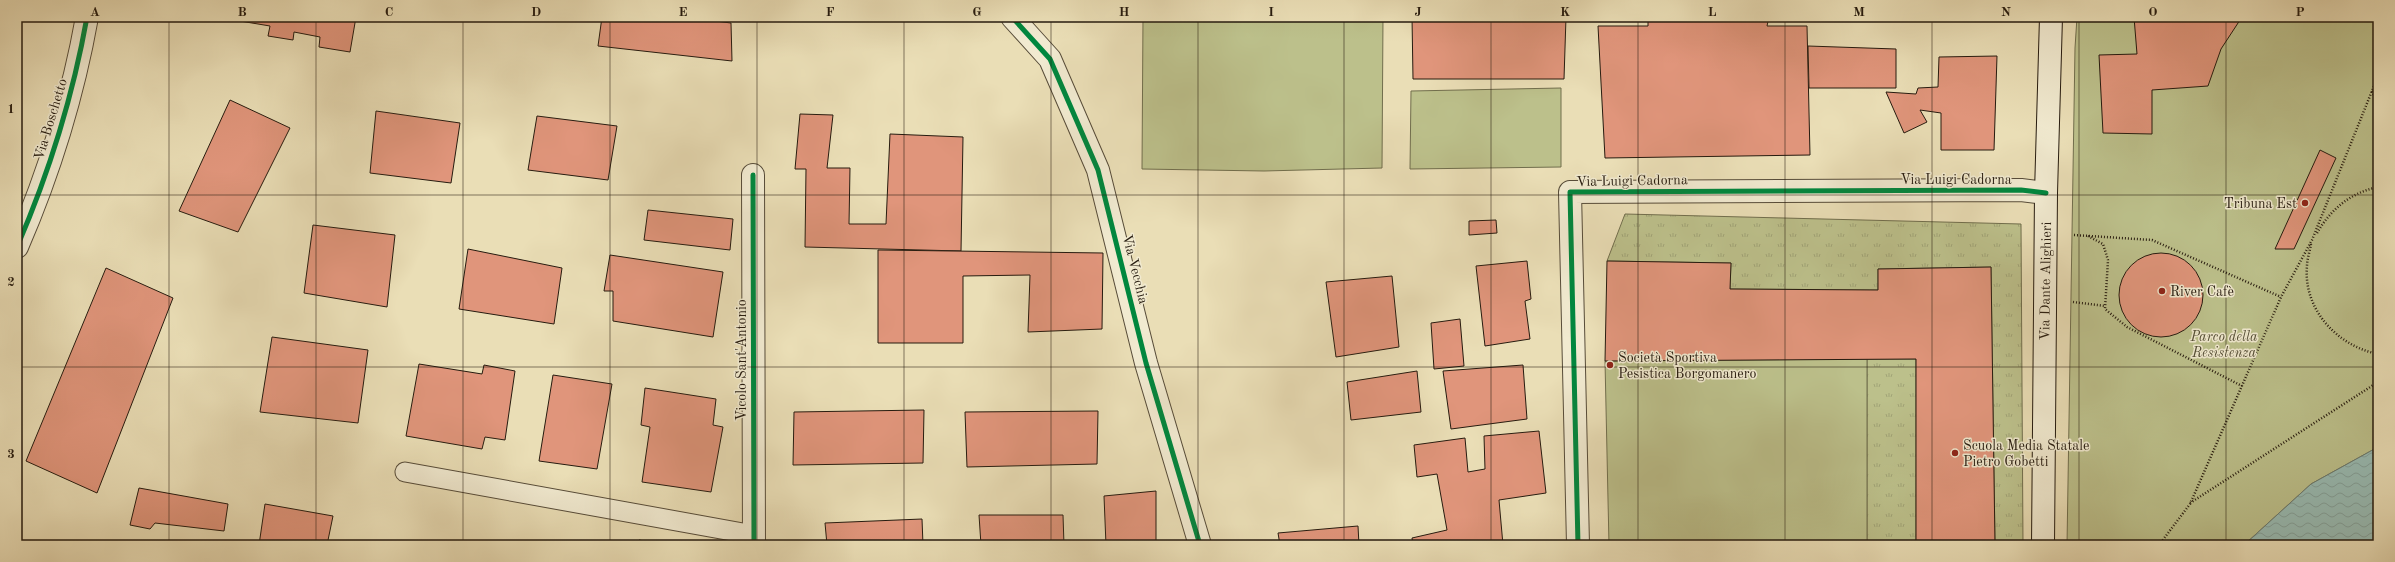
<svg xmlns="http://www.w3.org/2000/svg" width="2395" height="562" font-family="'Old Standard TT',serif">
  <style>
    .grass { fill: url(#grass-tufts); stroke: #716e4d }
    .green { fill: #bcc08b; stroke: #716e4d }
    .water { fill: url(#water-waves); stroke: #6a7b71 }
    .building { fill: #e0957b; stroke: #261b0f }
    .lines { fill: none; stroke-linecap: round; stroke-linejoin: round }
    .lane-casing { stroke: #574c39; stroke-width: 21 }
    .street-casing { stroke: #574c39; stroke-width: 24 }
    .secondary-casing { stroke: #261b0f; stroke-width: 24 }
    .path { stroke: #261b0f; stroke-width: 2.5; stroke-dasharray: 1 2; stroke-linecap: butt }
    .lane { stroke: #f1ead0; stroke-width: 19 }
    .street { stroke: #f1ead0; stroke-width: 22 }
    .secondary { stroke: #f1ead0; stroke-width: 22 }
    .cycleway-casing { stroke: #f1ead0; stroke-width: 8 }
    .cycleway { stroke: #00873e; stroke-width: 5 }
    .grid { fill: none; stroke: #261b0f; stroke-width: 1; stroke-opacity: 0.55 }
    .poi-dot { fill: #8f2418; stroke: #f1ead0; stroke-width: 1.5 }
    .labels { text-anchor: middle; stroke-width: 3; stroke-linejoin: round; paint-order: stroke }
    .street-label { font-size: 14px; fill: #261b0f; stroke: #f1ead0 }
    .poi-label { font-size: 14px; fill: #261b0f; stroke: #f1ead0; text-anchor: start }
    .park-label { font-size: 14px; font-style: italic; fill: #534d34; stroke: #f1ead0 }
    .neatline { fill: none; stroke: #261b0f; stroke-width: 1.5 }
    .grid-label { font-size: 13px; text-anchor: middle; font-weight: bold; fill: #261b0f }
  </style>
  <defs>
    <pattern id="grass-tufts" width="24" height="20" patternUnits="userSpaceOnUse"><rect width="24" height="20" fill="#bcc08b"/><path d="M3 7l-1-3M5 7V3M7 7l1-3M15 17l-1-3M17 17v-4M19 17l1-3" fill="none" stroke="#a1a477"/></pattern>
    <pattern id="water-waves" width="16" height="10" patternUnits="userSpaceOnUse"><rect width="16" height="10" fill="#98bbb3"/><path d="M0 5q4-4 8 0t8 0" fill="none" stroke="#83a099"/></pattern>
  </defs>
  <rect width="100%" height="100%" fill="#eadeb6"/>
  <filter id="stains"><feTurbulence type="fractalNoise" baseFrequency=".005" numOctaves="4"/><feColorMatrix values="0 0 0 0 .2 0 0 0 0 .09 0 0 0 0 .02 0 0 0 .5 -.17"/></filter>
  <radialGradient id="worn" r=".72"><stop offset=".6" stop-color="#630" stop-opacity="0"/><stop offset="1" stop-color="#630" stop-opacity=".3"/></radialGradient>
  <g class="grass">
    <polygon points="1625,214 2021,224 2023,545 1995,545 1991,267 1878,269 1878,290 1730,289 1731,263 1607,261"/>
    <rect x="1867" y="359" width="49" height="186"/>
  </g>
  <g class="green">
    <polygon points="1143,17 1383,17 1382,168 1264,171 1142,169"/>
    <polygon points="2077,17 2378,17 2378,447 2311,484 2244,545 2067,545 2075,48"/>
    <polygon points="1561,88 1561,167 1410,169 1411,91"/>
    <polygon points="1867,359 1867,545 1609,545 1605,361"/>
  </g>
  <polygon class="water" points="2378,447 2378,545 2244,545 2311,484"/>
  <g class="building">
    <polygon points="240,17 356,17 350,52 319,47 320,37 294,32 293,40 268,36 270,26 240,21"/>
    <polygon points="602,17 684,17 731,23 732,61 598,46"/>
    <polygon points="1412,17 1566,17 1564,79 1413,79"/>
    <polygon points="1648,17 1769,17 1767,26 1807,26 1810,155 1605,158 1598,26 1648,26"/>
    <polygon points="2134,17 2240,20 2221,49 2208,86 2152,90 2152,134 2103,133 2099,55 2137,54"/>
    <polygon points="1808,46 1896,49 1896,88 1809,88"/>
    <polygon points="1997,56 1994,150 1941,150 1941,113 1920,110 1927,122 1904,133 1886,92 1916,94 1918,88 1938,87 1939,57"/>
    <polygon points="230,100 290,128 238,232 179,211"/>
    <polygon points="376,111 460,123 451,183 370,173"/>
    <polygon points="800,114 833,115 827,168 850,168 849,224 886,224 890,134 963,137 961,251 805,247 806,169 795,169"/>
    <polygon points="537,116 617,126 608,180 528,170"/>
    <polygon points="2320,150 2336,158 2294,249 2275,249"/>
    <polygon points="648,210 733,219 730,250 644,240"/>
    <polygon points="1496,220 1497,233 1469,235 1469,221"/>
    <polygon points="313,225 395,235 387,307 304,293"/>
    <polygon points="468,249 562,268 554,324 459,309"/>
    <polygon points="878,250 1103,253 1102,329 1028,332 1030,275 963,276 963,343 878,343"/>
    <circle cx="2161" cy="295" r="42"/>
    <polygon points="610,255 723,272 713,337 613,321 613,291 604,291"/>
    <polygon points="1527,261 1531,299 1525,301 1530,339 1485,346 1476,266"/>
    <polygon points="1607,261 1731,263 1730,289 1878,290 1878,269 1991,267 1995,545 1916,545 1916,359 1605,361"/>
    <polygon points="106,268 173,298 97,493 26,461"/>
    <polygon points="1392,276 1399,347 1336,357 1326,282"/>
    <polygon points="1460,319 1464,366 1434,369 1431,323"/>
    <polygon points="272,337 368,350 358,423 260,412"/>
    <polygon points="419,364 482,374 484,365 515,371 505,440 485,437 482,449 406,436"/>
    <polygon points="1523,365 1527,419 1451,429 1443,371"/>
    <polygon points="1417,371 1421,412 1351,420 1347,382"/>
    <polygon points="553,375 612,384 597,469 539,461"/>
    <polygon points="645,388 716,399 713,425 723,427 711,492 642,482 650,427 641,425"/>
    <polygon points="924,410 923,463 793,465 794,412"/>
    <polygon points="1098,411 1097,464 967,467 965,412"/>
    <polygon points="1539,431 1546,493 1499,500 1503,545 1413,545 1412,538 1447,530 1437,474 1417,477 1414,445 1465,438 1468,472 1485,469 1484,436"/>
    <polygon points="139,488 228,504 224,531 155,523 150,529 130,525"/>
    <polygon points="1156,491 1156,545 1106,545 1104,496"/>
    <polygon points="265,504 333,516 327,545 259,545"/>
    <polygon points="979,515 1063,515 1064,545 981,545"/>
    <polygon points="922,519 923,545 827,545 825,523"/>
    <polygon points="1358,526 1359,545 1280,545 1278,533"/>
    <polygon points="639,540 666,545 638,545"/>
    <polygon points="502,541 524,545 501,545"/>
  </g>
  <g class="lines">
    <defs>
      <polyline id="lane" points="405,472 754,535"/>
      <g id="street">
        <polyline points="1012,17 1050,59 1098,170 1146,363 1200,545"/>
        <polyline points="753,175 754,545"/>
        <path d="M17 247C49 173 73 96 87 17"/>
        <polyline points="1578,545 1570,192 2021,190 2046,193"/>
      </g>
      <polyline id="secondary" points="2043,545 2046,193 2051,17"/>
    </defs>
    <use href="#lane" class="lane-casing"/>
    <use href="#street" class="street-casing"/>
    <use href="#secondary" class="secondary-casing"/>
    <g class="path">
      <polyline points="2372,91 2378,105"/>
      <path d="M2317 233C2331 209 2350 193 2378 187"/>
      <polyline points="2074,235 2152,240 2281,297"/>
      <polyline points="2088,236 2103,244 2108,260 2105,309 2127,327 2242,386"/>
      <path d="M2311 244C2310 251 2307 259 2307 266 2303 309 2337 346 2378 354"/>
      <polyline points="2073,302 2105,306"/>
      <polyline points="2190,503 2378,382"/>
      <polyline points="2159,545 2190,504 2281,297 2312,240 2378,76"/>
    </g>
    <use href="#lane" class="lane"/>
    <use href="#street" class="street"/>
    <use href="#secondary" class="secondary"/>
    <defs>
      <g id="cycleway">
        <polyline points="1012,17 1050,59 1098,170 1146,363 1200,545"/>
        <polyline points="753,175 754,545"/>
        <path d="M17 247C49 173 73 96 87 17"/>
        <polyline points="1578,545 1570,192 2021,190 2046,193"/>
      </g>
    </defs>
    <use href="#cycleway" class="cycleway-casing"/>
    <use href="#cycleway" class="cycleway"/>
  </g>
  <path class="grid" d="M169 17V545M316 17V545M463 17V545M610 17V545M757 17V545M904 17V545M1051 17V545M1198 17V545M1344 17V545M1491 17V545M1638 17V545M1785 17V545M1932 17V545M2079 17V545M2226 17V545M17 195H2378M17 367H2378"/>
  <g class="poi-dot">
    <circle cx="2305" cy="203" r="4"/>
    <circle cx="2162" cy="291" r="4"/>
    <circle cx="1610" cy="365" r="4"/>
    <circle cx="1955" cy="453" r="4"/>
  </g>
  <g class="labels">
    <g class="street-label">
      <text transform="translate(50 119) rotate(-73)" y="5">Via Boschetto</text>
      <text x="1956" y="184">Via Luigi Cadorna</text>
      <text transform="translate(1632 180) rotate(-1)" y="5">Via Luigi Cadorna</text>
      <text transform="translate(1136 269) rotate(76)" y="5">Via Vecchia</text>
      <text transform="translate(2045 281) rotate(-89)" y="5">Via Dante Alighieri</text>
      <text transform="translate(741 360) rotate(-90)" y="5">Vicolo Sant'Antonio</text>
    </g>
    <g class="poi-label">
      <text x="2297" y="208" text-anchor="end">Tribuna Est</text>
      <text x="2170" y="296">River Cafè</text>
      <text x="1618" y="362">Società Sportiva<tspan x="1618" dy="16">Pesistica Borgomanero</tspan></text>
      <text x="1963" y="450">Scuola Media Statale<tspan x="1963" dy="16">Pietro Gobetti</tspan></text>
    </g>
    <g class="park-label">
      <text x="2224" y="341">Parco della<tspan x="2224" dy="16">Resistenza</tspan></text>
    </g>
  </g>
  <rect width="2395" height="562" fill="none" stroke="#eadeb6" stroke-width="44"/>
  <rect x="22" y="22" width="2351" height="518" class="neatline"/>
  <g class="grid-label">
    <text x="95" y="16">A</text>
    <text x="242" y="16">B</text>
    <text x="389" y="16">C</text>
    <text x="536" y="16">D</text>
    <text x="683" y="16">E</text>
    <text x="830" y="16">F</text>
    <text x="977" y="16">G</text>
    <text x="1124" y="16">H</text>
    <text x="1271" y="16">I</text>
    <text x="1418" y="16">J</text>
    <text x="1565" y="16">K</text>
    <text x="1712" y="16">L</text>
    <text x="1859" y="16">M</text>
    <text x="2006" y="16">N</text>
    <text x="2153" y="16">O</text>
    <text x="2300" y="16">P</text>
    <text x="11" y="113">1</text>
    <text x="11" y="286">2</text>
    <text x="11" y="458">3</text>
  </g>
  <rect width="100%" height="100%" filter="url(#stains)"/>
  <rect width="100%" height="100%" fill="url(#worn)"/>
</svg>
